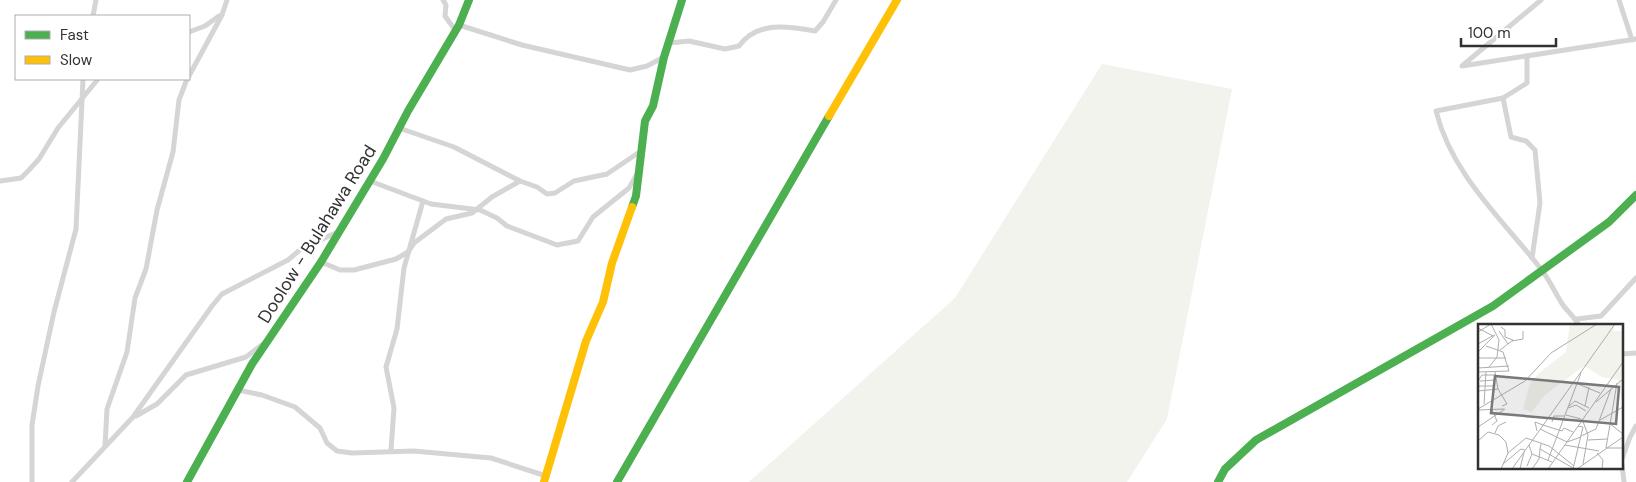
<svg xmlns="http://www.w3.org/2000/svg" width="1636" height="482" font-family="'DM Sans',sans-serif">
  <style>
    .green { fill: #f1f3ec }
    .lines { fill: none; stroke-linecap: round; stroke-linejoin: round }
    .street { stroke: #d5d5d5; stroke-width: 5 }
    .fast { stroke: #4caf50; stroke-width: 8 }
    .slow { stroke: #ffc107; stroke-width: 8 }
    .labels { text-anchor: middle; stroke-width: 5; stroke-linejoin: round; paint-order: stroke }
    .street-label { font-size: 18px; fill: #313131; stroke: #fff }
    .inset-road { fill: none; stroke: #adadad; stroke-width: 1 }
    .view { fill: #797979; fill-opacity: 0.15; stroke: #797979; stroke-width: 2.5 }
    .inset-edge { fill: none; stroke: #313131; stroke-width: 2.5 }
  </style>
  <rect width="100%" height="100%" fill="#fff"/>
  <polygon class="green" points="1102,64 1232,89 1167,419 1127,482 749,482 955,298"/>
  <g class="lines">
    <g class="street">
      <polyline points="443,0 446,5 445,16 455,30"/>
      <polyline points="1619,0 1632,40"/>
      <polyline points="93,16 96,0"/>
      <polyline points="459,25 522,45 630,70 647,66 664,57"/>
      <polyline points="189,32 205,26 219,16"/>
      <path d="M670 43 689 41 725 49 739 46C757 21 788 26 815 31L823 22 836 0"/>
      <polyline points="1527,56 1527,83 1503,98 1511,137 1526,141 1535,150 1540,203 1532,258"/>
      <polyline points="1463,65 1541,0"/>
      <polyline points="1462,66 1636,39"/>
      <polyline points="189,76 222,15 227,0"/>
      <path d="M1503 98 1436 111C1452 175 1502 219 1541 269 1549 279 1554 291 1561 302 1566 311 1575 316 1579 326"/>
      <polyline points="399,128 454,147 520,181 537,187 547,194 555,193 574,181 607,174 641,151"/>
      <polyline points="0,181 21,178 29,170 39,159 58,128 98,79"/>
      <polyline points="370,181 431,204 480,210 497,218 507,226 557,245 578,241 593,217 629,188 637,174"/>
      <polyline points="321,262 340,270 354,270 396,259 408,252 414,243 446,219 472,213 492,197 520,181"/>
      <polyline points="1577,319 1601,316 1636,278"/>
      <polyline points="1622,354 1636,353"/>
      <polyline points="238,390 262,395 295,407 320,428 327,443 337,451 352,453 414,451 491,458 546,476"/>
      <polyline points="136,416 157,404 186,375 246,357 263,344"/>
      <polyline points="105,446 107,409 127,352 135,298 146,269 157,210 173,152 179,100 187,79"/>
      <polyline points="391,450 394,408 386,367 397,329 404,268 423,201"/>
      <polyline points="1622,459 1630,437 1636,426"/>
      <polyline points="1622,464 1624,482"/>
      <polyline points="32,482 32,425 38,386 54,312 76,229 83,79"/>
      <polyline points="72,482 133,417 212,306 222,294 288,260 301,249 340,231"/>
    </g>
    <g class="fast">
      <polyline points="632,207 636,196 645,121 653,106 664,57 682,0"/>
      <polyline points="187,482 252,364 321,262 383,159 408,111 459,25 469,0"/>
      <polyline points="617,482 829,116"/>
      <polyline points="1218,482 1225,469 1256,440 1493,306 1609,222 1636,195"/>
    </g>
    <g class="slow">
      <polyline points="829,116 897,0"/>
      <polyline points="544,482 586,341 603,302 612,263 632,207"/>
    </g>
  </g>
  <g class="labels">
    <g class="street-label">
      <text transform="translate(317 234) rotate(-58)" y="6">Doolow - Bulahawa Road</text>
    </g>
  </g>
  <g transform="translate(1478 324)">
    <rect width="145" height="145" fill="#fff"/>
    <path d="M92 0H135V7H145V83L140 56 124 53 106 42 67 71 54 88 45 85 52 60 61 49 88 28Z" fill="#f1f3ec"/>
    <path class="inset-road" d="M0 4 15 12M21 7 30 20M0 8 13 0M34 17 45 15V7M0 20 16 11M22 26 35 16 27 13V6L23 3M0 28 17 11M0 34H28M11 43 19 33 21 16 13 0M0 44 31 42M0 48 31 47 25 28 8 22M17 48 20 65 29 80 24 82M0 57 4 51H17M2 57 17 56M139 59 128 124H145M100 60 122 69M0 67 1 62H17M0 67 20 65M118 78 145 55M6 80 8 48M91 82 97 77 111 84M107 82 111 63M90 84 98 81 108 87M0 85 47 57 73 29 119 0M0 86 26 85M14 86 19 97 14 101M88 91 103 95M104 95 110 111 105 140M122 96 145 83M74 98 76 92H87M131 99 145 110M65 101 84 107 86 104 95 108M0 103 27 85M62 105 89 118 103 113M59 107 57 98 65 101M17 109 20 102 28 98M103 112 118 105 133 65M110 116 129 115M0 117 10 108 21 111 28 118 30 129M63 120 62 125 95 144M87 121 121 127M119 129 125 136 124 145M54 130 74 138M70 136 103 49M25 140 43 125 47 126M49 142 54 130 51 121M23 145 30 129 48 114 71 122 96 142M34 145 137 0M42 145 46 128M54 145 61 135 62 125M70 145 145 38M95 145 105 103 100 102M99 145 145 113"/>
    <path class="view" d="M17 52 141 63 138 100 13 89Z"/>
    <rect width="145" height="145" class="inset-edge"/>
  </g>
  <rect x="15" y="15" width="175" height="65" fill="#ffffff" stroke="#adadad"/>
  <rect x="25" y="31" width="25" height="8" fill="#4caf50" stroke="#adadad"/>
  <text x="60" y="40" font-size="15" fill="#313131">Fast</text>
  <rect x="25" y="56" width="25" height="8" fill="#ffc107" stroke="#adadad"/>
  <text x="60" y="65" font-size="15" fill="#313131">Slow</text>
  <path d="M1461 38v8h95v-8" fill="none" stroke="#313131" stroke-width="2.5"/>
  <text x="1468" y="38" font-size="15" fill="#313131" stroke="#ffffff" stroke-width="4" paint-order="stroke">100 m</text>
</svg>
